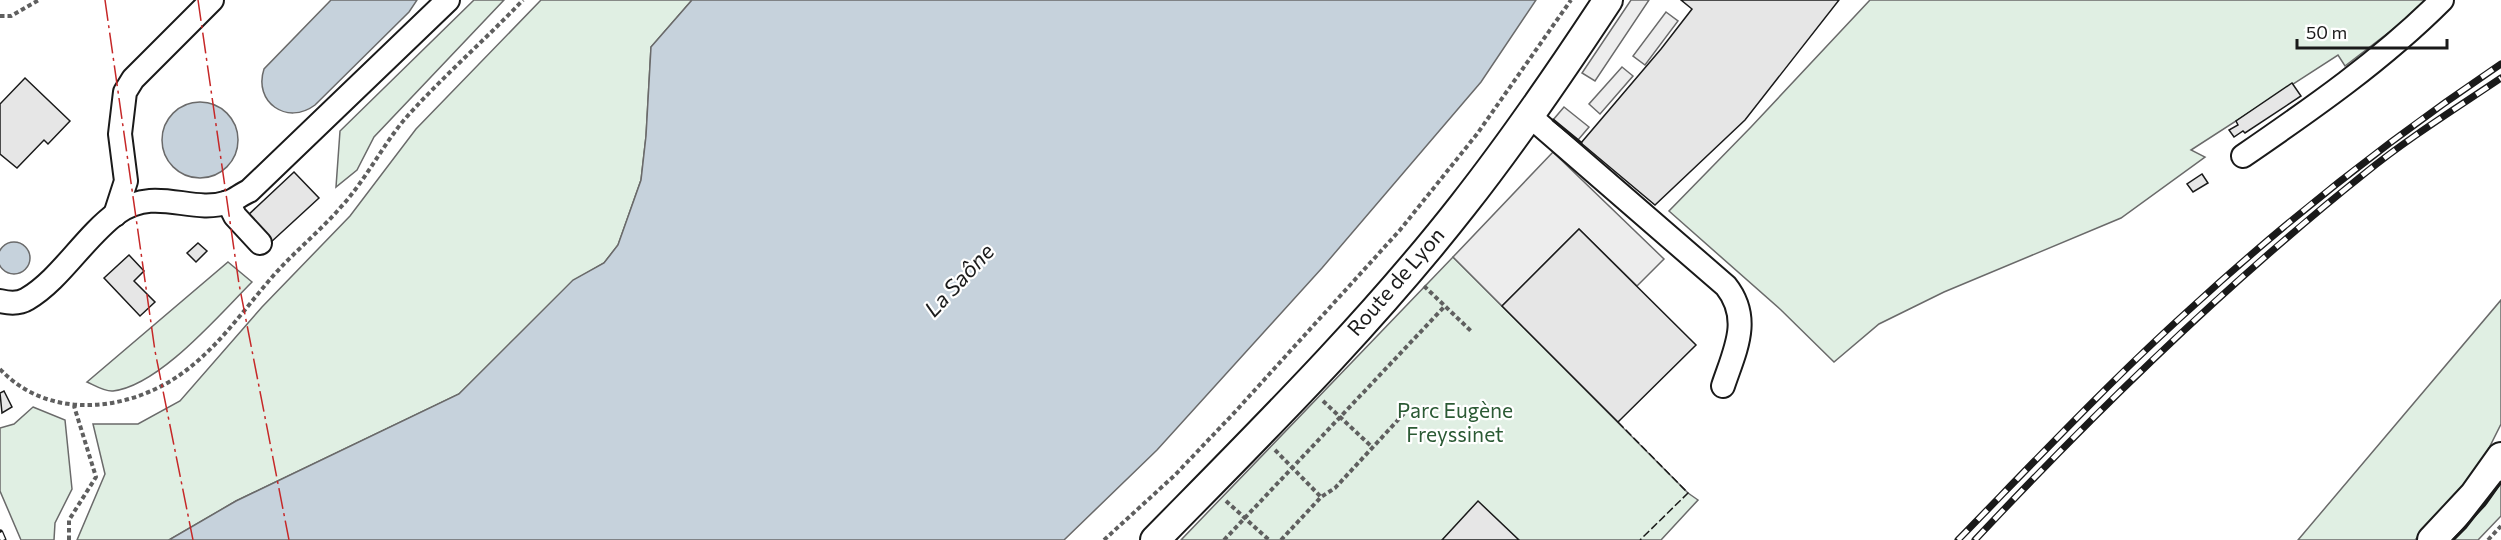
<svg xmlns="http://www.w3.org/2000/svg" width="2501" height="540" font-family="Commissioner,sans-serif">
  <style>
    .green { fill: #e0efe3; stroke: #6a6a6a; stroke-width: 1.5 }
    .parking { fill: #ededed; stroke: #6a6a6a; stroke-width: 1.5 }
    .water { fill: #c6d2dc; stroke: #6a6a6a; stroke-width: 1.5 }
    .building { fill: #e6e6e6; stroke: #1a1a1a; stroke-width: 1.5 }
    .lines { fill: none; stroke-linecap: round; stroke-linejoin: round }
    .minor-casing { stroke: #1a1a1a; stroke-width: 26 }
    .major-casing { stroke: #1a1a1a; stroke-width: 32 }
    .path { stroke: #5f5f5f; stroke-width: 4; stroke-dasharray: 4.5 3; stroke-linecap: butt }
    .minor { stroke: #fff; stroke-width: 22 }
    .major { stroke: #fff; stroke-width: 28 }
    .rail-casing { stroke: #1a1a1a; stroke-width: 7 }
    .rail { stroke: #fff; stroke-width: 4.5; stroke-dasharray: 14; stroke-linecap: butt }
    .fence { stroke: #1a1a1a; stroke-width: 1.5; stroke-dasharray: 8 3; stroke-linecap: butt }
    .wall { stroke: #1a1a1a; stroke-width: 3 }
    .power { stroke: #c62828; stroke-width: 1.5; stroke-dasharray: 21 4.5 3 4.5; stroke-linecap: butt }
    .labels { text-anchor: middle; stroke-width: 4.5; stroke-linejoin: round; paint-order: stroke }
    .street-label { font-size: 21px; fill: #1a1a1a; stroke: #fff }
    .park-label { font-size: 21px; fill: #2b5a34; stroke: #fff }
    .water-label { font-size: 22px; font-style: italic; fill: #1a1a1a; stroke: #fff }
  </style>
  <rect width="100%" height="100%" fill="#fff"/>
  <g class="green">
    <polygon points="474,0 504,0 374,137 357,170 336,187 340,131"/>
    <polygon points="541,0 692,0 651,47 646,136 641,180 618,245 604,263 573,281 459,394 236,501 169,540 77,540 105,474 93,424 138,424 180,401 262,307 350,216 416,129"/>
    <polygon points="1870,0 2431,0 2345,66 2338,55 2191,150 2205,157 2121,218 1944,292 1879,324 1834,362 1781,310 1669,211 1751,127"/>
    <polygon points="1453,257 1688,493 1698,500 1661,540 1181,540"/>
    <path d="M228 262 252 282C219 315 159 386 113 391 105 392 94 385 87 382Z"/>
    <polygon points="2501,300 2501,424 2484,458 2456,496 2415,540 2298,540"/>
    <polygon points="33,407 65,420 72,489 55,523 54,540 21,540 0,491 0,428 14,424"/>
    <polygon points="2501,482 2501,516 2478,540 2453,540 2465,528"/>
  </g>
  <g class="parking">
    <polygon points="1631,0 1649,0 1595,81 1582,73"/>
    <polygon points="1666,12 1678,21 1645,65 1633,56"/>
    <polygon points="1622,67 1633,76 1600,114 1589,104"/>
    <polygon points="1564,107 1589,127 1578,140 1553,120"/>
    <polygon points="1553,152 1664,259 1637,286 1579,229 1502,306 1453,257"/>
  </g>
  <g class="water">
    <path d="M331 0H417L409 12 315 105C287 126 253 102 264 69Z"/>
    <polygon points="692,0 1536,0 1481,82 1322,268 1157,450 1064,540 169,540 236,501 459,394 573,280 604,263 618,245 641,180 646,136 651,47"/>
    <circle cx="200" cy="140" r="38"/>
    <circle cx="14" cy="258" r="16"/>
  </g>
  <g class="building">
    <polygon points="1681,0 1839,0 1745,120 1655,205 1581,143 1661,49 1692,9"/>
    <polygon points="25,78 70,121 48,144 44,140 17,168 0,154 0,104"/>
    <polygon points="2292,83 2301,96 2245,133 2243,131 2234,137 2229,130 2238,125 2236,121"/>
    <polygon points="294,172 319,198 270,243 246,217"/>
    <polygon points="2202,174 2208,183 2193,192 2187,184"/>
    <polygon points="1579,229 1696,345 1618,422 1502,306"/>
    <polygon points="198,243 207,251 196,262 187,253"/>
    <polygon points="129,255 144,271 134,281 155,302 140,316 104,278"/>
    <polygon points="4,391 12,407 2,413 0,393"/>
    <polygon points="1478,501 1519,540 1442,540"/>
  </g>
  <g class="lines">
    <defs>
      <g id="minor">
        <path d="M1529 118 1539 124 1726 286C1752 319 1735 350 1723 386"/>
        <path d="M2243 156C2313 108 2382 60 2442 0"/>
        <polyline points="228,202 235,216 260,243"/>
        <polyline points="115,215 126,181 120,134 125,92 133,79 212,0"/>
        <path d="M0 301C8 303 19 304 27 299 60 280 85 236 117 213 157 185 190 215 229 202 236 199 242 194 249 191L448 0"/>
      </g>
      <g id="major">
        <path d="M1155 540C1261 432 1370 324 1463 205 1515 139 1562 70 1608 0"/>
        <polyline points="2432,540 2474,495 2501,457"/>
      </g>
    </defs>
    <use href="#minor" class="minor-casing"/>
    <use href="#major" class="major-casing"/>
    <g class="path">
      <polyline points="0,16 11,16 39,0"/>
      <polyline points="1424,286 1471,331"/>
      <path d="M0 369C52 425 141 410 194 364 224 339 247 306 273 276 294 252 319 232 340 208 365 181 381 148 404 120 441 78 484 41 523 0"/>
      <polyline points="1323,401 1372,447"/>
      <polyline points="1275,450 1321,497"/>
      <polyline points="1226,501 1269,540"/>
      <polyline points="69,540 69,520 96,477 74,406"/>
      <polyline points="1104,540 1175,475 1234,413 1400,230 1477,134 1571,0"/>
      <polyline points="1224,540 1445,306"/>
      <polyline points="1281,540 1321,497 1335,488 1411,406"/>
      <polyline points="2488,540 2501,526"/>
    </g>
    <use href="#minor" class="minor"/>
    <use href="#major" class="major"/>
    <defs>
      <g id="rail">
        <polyline points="0,533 3,540"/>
        <path d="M1958 540C2034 462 2109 382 2190 309 2288 219 2391 138 2501 64"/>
        <path d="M1975 540C2097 410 2225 285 2364 174 2407 139 2455 109 2501 78"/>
      </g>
    </defs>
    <use href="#rail" class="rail-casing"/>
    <use href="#rail" class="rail"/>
    <polyline class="fence" points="1618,422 1688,493 1640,540"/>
    <g class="wall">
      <polyline points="1553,120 1581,143"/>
      <polyline points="2453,540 2465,528 2501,482"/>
    </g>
    <g class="power">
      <polyline points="105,0 155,351 193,540"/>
      <polyline points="198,0 239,284 289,540"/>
    </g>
  </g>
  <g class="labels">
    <g class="street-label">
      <text transform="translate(1396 282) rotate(-49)" y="7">Route de Lyon</text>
    </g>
    <g class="park-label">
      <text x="1455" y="418">Parc Eugène<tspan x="1455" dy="24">Freyssinet</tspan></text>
    </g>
    <g class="water-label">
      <text transform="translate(959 280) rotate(-47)" y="8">La Saône</text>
    </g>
  </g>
  <path d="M2297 39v9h150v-9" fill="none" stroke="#1a1a1a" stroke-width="3"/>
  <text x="2306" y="39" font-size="18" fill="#1a1a1a" stroke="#ffffff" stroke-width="4.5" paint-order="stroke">50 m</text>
</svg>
